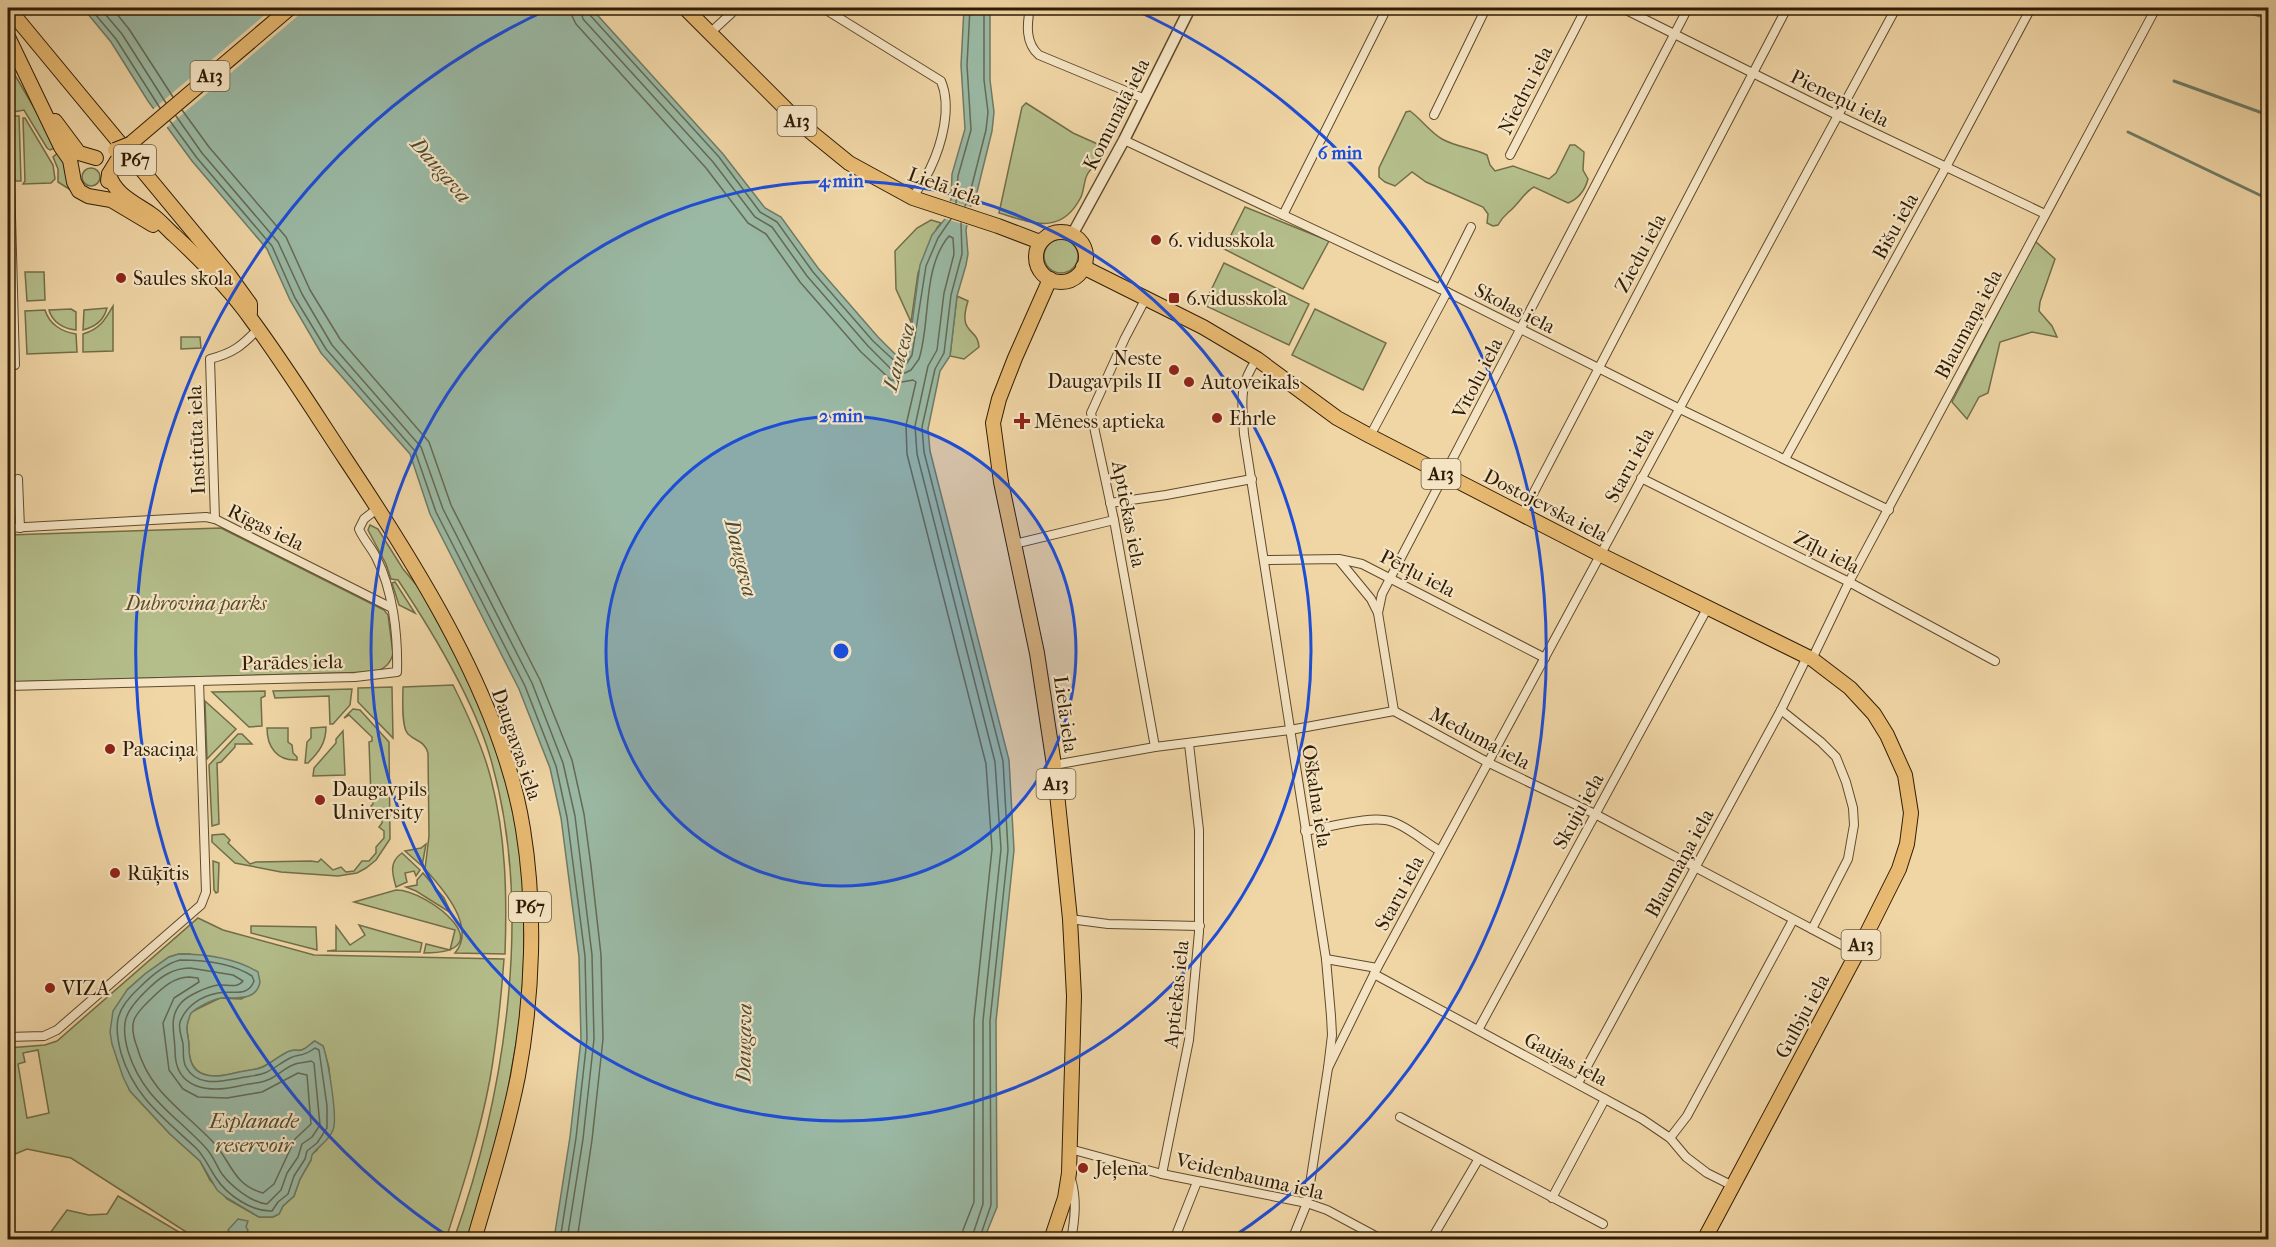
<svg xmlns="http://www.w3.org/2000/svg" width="2276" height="1247" font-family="'IM FELL French Canon',serif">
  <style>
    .green { fill: #b4be8b; stroke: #726d48; stroke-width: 1.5; fill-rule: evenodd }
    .water { fill: #9ab9a5; stroke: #6f7a65; stroke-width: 1.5 }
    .pier { fill: #f0d5a5 }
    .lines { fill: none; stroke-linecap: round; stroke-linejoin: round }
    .shore { stroke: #646a54; stroke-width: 1.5 }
    .stream { stroke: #6f7a65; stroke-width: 3 }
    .minor-casing { stroke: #5f4a2c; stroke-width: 10 }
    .tertiary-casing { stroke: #5f4a2c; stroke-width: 13 }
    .primary-casing { stroke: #2f1c04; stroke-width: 16 }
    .minor { stroke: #f5e4c4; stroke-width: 8 }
    .tertiary { stroke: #f5e4c4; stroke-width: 10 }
    .primary { stroke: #e8ba72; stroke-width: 14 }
    .primary-bridge-casing { stroke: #2f1c04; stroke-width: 16; stroke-linecap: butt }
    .primary-bridge { stroke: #e8ba72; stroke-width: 14 }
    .ring { fill: none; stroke: #1d4ed8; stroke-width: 3 }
    .poi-dot { fill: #8f2418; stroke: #f5e4c4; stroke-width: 2 }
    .labels { text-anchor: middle; stroke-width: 4.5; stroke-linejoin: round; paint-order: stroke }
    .shield { fill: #f5e4c4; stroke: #6a583e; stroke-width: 1.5 }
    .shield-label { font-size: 18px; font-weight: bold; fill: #2f1c04 }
    .street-label { font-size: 20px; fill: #2f1c04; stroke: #f5e4c4 }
    .poi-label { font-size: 20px; fill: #2f1c04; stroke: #f5e4c4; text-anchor: start }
    .park-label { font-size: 20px; font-style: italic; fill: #574d2c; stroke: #f5e4c4 }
    .water-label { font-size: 21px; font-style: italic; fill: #4f4b34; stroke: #f5e4c4 }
    .centre { fill: #1d4ed8; stroke: #f5e4c4; stroke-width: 3 }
    .ring-label { font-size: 18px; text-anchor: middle; font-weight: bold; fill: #1d4ed8; stroke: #f5e4c4; stroke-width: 4.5; stroke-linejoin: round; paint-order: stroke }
  </style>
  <rect width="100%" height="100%" fill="#f0d5a5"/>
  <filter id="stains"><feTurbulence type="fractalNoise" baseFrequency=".00333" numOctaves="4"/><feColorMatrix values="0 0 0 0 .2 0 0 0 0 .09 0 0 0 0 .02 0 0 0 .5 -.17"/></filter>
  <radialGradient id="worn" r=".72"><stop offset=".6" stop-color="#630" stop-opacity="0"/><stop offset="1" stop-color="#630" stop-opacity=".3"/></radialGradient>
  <g class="green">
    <path d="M8 63 9 65 57 147 50 150 47 148 24 110 13 112C12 94 8 80 8 63Z"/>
    <path d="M1026 103 1073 133 1102 146C1101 150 1100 156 1099 159 1096 165 1090 169 1087 175 1084 181 1084 190 1081 197 1061 236 1033 223 999 213L1022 107Z"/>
    <path d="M1410 111C1421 119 1430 132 1442 139 1456 147 1473 148 1487 155L1490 165 1495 171 1513 166 1549 179 1556 173 1570 145H1575L1584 152 1583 170 1588 179C1585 190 1578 199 1568 203L1534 187C1525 192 1522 199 1515 206 1508 214 1504 214 1498 225L1493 226 1487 223 1488 214 1483 207 1426 182 1412 172 1395 186 1385 182 1379 177V168L1406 112Z"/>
    <polygon points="13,116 19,116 21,181 15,181"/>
    <polygon points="23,118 25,118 53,165 55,179 51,183 23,184 25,181"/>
    <polygon points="60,151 66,163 72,191 58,182 58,169 53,157"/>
    <circle cx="91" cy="177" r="9"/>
    <polygon points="1245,207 1329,241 1303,289 1224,249"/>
    <polygon points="931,220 941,223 937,228 918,273 911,322 896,289 895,251 917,228"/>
    <circle cx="1061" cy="256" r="17"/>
    <polygon points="2035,241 2055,259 2040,302 2039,311 2052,326 2057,337 2032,332 2000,342 1988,393 1979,397 1967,419 1952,402"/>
    <polygon points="1224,263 1309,304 1289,345 1204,305"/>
    <polygon points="25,272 44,272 45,300 27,301"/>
    <path d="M957 296 968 301C957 335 978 327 979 347L964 359 950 356Z"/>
    <path d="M113 306V351L83 352V334C100 329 105 320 113 306Z"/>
    <path d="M107 308C104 320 95 327 83 330L84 310Z"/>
    <path d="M71 309 76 312V330C64 329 52 322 49 310Z"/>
    <polygon points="1315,309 1386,343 1363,390 1292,355"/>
    <path d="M45 310C49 324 62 332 76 334L77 352 27 354 25 311Z"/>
    <polygon points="181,337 200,337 201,348 181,349"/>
    <path d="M370 525 378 529 403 569 419 588 467 676 493 737 514 807 524 884V956L521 1015 504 1112 468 1239H454C506 1092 535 905 489 753 472 698 430 628 398 580L391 579 386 564 368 530Z"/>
    <path d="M221 528 384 610 388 615 393 654C390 664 385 668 376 672L8 682V535Z"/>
    <polygon points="395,582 415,613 399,605 392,583"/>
    <path d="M453 685C468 715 483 747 491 779 506 837 507 895 505 954L455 953C477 927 443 889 425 869L429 836 428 753C424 740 416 742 408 734 401 727 403 698 403 687Z"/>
    <polygon points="392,687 393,738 358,702 358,688"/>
    <polygon points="352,689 350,705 333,724 330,724 329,696 275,698 273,691"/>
    <polygon points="265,691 265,696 261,698 262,726 249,727 212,692"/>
    <polygon points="205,701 236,729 207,759"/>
    <polygon points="353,709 360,710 389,742 390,839 376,860 366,868 357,873 338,876 281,872 235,863 212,842 212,835 224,834 230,840 228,843 250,864 256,862 311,861 318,862 321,859 333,870 341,867 346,872 354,871 362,861 369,861 376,853 376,847 384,838 384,831 379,827 382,823 382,817 371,806 373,804 373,798 371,797 369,742 372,741 372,737 349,715 344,718"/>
    <path d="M326 727C326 743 319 752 308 763H305L307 742 311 738V728Z"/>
    <path d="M267 728H288V742L292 745 293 753 297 757V760C277 761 267 747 267 728Z"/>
    <polygon points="343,731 345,775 313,776 314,768 336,743 336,739"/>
    <polygon points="238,734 242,734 252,744 235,744 235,747 221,762 217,763 219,824 212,826 209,765"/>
    <polygon points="426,844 422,866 405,851 421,848"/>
    <path d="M402 853 420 870 416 876 414 871 405 873 407 882 396 887C392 873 389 862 402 853Z"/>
    <polygon points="213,861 219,863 218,892 216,893 214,890"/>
    <polygon points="423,873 444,898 451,913 416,891 406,887 417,885 417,880"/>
    <path d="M396 890C429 890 506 953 424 953L426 944 450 950 455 930 354 902Z"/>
    <path d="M198 918 223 930 314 955 504 959C501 999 497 1039 490 1079 480 1133 463 1186 446 1239H197L71 1158 27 1149 8 1157V1048L45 1045 57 1041ZM179 954H190L251 994 241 999 220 998 191 1012C183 1032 189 1030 189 1048 189 1078 212 1079 235 1073 245 1070 253 1071 262 1067 272 1063 281 1054 290 1051 295 1049 299 1052 304 1049 308 1047 311 1043 315 1041L323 1046 329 1068 333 1117 317 1150 311 1155V1160L300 1179 294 1196 283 1206 279 1214 273 1217H259L227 1199 210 1180 200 1161 170 1134 130 1091 117 1059 127 990 145 974 169 957ZM38 1050 49 1113 27 1118 18 1064 25 1062 23 1053Z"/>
    <polygon points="359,925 422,943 420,952 327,951 336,950 336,926 350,945 365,935"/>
    <polygon points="251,926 316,927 317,950 251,933"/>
    <polygon points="118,1196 191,1239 45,1240 67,1210 89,1215 107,1214"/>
  </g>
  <g class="water">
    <polygon points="83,8 591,8 723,154 765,208 781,217 818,268 878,337 901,360 904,358 909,346 920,265 932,235 945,219 951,199 952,174 965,129 961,65 964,8 990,8 990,80 994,112 992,131 977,192 971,204 966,230 968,254 966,265 957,296 950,356 940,371 928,429 930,451 1009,760 1014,850 996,1021 997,1207 984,1239 554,1239 570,1137 581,1040 579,957 561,818 550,768 519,689 430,514 410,454 321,353 290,300 267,249 192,161 148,101 111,42"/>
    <path d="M179 954C205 954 235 958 258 972L260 982C256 1002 236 997 221 998 211 1000 198 1007 191 1013 183 1032 189 1031 189 1048 189 1079 212 1079 235 1073 245 1070 253 1071 263 1067 272 1063 281 1054 290 1051 295 1049 300 1052 304 1049 308 1047 311 1043 315 1041L323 1046C328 1060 338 1118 333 1130 328 1142 318 1146 312 1155L311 1160 300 1179 294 1196 283 1206 279 1214 273 1217H259L227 1198 217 1190 200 1161 170 1134 130 1091 123 1077 112 1044 110 1032 113 1011 127 990 145 974 169 957Z"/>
    <polygon points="238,1219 248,1221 246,1227 248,1230 244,1239 233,1237 228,1230"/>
  </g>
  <g class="pier">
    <polygon points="273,8 307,8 165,129 151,111"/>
    <polygon points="947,200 974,208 970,226 942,218"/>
  </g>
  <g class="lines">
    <g class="shore">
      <polyline points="90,8 116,39 160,108"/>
      <polyline points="100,8 122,34 166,103"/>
      <polyline points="112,8 129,29 173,97"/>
      <polyline points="571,8 572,16 576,24 706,168 748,223 766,234 800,282 861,352 891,380 902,382 913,380 916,382 906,425 907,454 986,764 992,849 974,1020 974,1202 963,1230 962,1240"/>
      <path d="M580 8 583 19 713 162 755 217 772 227 807 276 868 346 891 369 898 373H905L911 370 919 359C931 321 922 268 949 236L953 238 954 254 944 293 937 350 928 366 915 426 917 454 995 762 1001 849 983 1021V1204L971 1240"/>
      <polyline points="587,8 589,14 719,157 760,212 777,222 813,272 873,341 899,365 907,363 912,355 926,266 938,238 951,219"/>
      <polyline points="182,110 209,147 286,237 310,290 340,339 429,442 451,505 540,680 572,760 584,814 591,866 601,955 603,1039 592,1140 577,1240"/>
      <polyline points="176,116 202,153 278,242 302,294 332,345 421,447 443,509 532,683 563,763 575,816 592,955 594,1039 583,1139 567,1240"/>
      <polyline points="170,121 197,158 272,246 295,298 326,349 415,451 436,512 525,686 556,766 567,817 585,956 587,1039 576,1138 560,1240"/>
      <polyline points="956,203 958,176 971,130 967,65 970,8"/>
      <polyline points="965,206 971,189 986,130 988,112 984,80 984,8"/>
      <polyline points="961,223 962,254 951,295 944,353 935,369 922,427 924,452 1003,761 1008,850 990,1021 991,1205 979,1240"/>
      <path d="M180 960C203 960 232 963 252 976L254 981C248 998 231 990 218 993 201 996 186 1006 180 1022 178 1030 182 1037 183 1044 184 1052 182 1060 186 1067 197 1088 222 1081 240 1078 249 1076 258 1076 267 1072 275 1068 282 1062 290 1058 299 1053 302 1058 315 1048L319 1050 327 1106V1128L317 1143 307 1151 305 1159 294 1176 288 1194 278 1202 272 1211C252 1212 227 1195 216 1178 209 1168 205 1157 196 1148 164 1118 134 1097 121 1053 113 1023 116 1009 139 988 150 977 164 964 180 960Z"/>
      <path d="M190 968 233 975 243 981C237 989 227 984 218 985 207 987 188 995 181 1003 168 1018 175 1034 175 1051 175 1090 210 1093 239 1086 250 1083 260 1084 270 1079 278 1075 285 1068 293 1065 298 1062 305 1063 311 1061L314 1063 320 1125 312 1137 302 1144 298 1157 287 1173 281 1190 267 1204C252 1203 231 1186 222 1174 216 1165 213 1155 205 1147 174 1114 142 1097 128 1051 120 1022 125 1011 147 990 159 978 172 968 190 968Z"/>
      <path d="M189 977 198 978 199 982 174 998 163 1023 169 1070 183 1089 198 1097 227 1098 262 1092 298 1073 307 1075 311 1124 295 1139 274 1184 263 1193C233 1185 231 1161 213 1142 183 1110 150 1093 137 1047 134 1039 131 1029 134 1020 137 1012 145 1005 151 999 162 988 174 977 189 977Z"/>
    </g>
    <g class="stream">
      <polyline points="2231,8 2268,18"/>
      <polyline points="2174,81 2268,115"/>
      <polyline points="2128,132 2268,199"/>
    </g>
    <defs>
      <g id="minor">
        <path d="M823 8 941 81C952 107 942 144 930 169 925 179 918 188 913 198"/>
        <path d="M1030 8C1027 24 1025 43 1039 55L1145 99"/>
        <polyline points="1622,8 1837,115 2045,214"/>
        <polyline points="710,33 737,8"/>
        <polyline points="8,105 15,365"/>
        <polyline points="1434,115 1486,8"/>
        <polyline points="1124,140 1447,292 1678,408 1889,510"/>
        <polyline points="1510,155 1586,8"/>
        <polyline points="1283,215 1387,8"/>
        <polyline points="1440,289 1471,227"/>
        <polyline points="1146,298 1125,338 1091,413 1114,520 1155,747"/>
        <path d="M1257 359C1238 386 1242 403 1244 434L1326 959 1331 1016 1332 1035 1328 1068 1307 1203 1292 1240"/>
        <polyline points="1370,436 1447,292"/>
        <polyline points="1785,459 1946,167 2031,8"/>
        <polyline points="1641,478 1849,582 1995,661"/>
        <polyline points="18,479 20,528"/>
        <polyline points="1110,503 1166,495 1252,479"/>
        <polyline points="1522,515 1787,8"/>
        <path d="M215 519 210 359C233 353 242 346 258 329"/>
        <polyline points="8,528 206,517 215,519 392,608"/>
        <polyline points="1014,544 1114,520"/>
        <polyline points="1264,560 1339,559 1362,564 1545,658"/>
        <polyline points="1339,560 1371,599 1378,613"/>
        <polyline points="1812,659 1849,582 2156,8"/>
        <path d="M8 686 355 677 397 672C398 635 393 590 376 557 371 547 363 539 359 529L364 519 378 508"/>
        <polyline points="1781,710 1821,742 1836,757 1846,782 1853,808 1854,825 1848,859 1812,929"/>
        <polyline points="1394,711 1378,613 1382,594 1688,8"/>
        <polyline points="1054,765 1155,747 1290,730 1394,711 1489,763 1595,814 1857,953"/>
        <path d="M1305 831C1328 828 1372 814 1393 822 1408 827 1426 843 1440 851"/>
        <polyline points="1070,919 1108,924 1200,926"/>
        <polyline points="1326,959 1377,968"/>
        <polyline points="1374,974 1642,1119 1670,1138 1686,1157 1707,1173 1733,1186"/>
        <polyline points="1478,1030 1708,607"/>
        <polyline points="8,1037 44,1036 57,1030 201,905 206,892 199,681"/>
        <polyline points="1328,1068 1377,968 1896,8"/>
        <polyline points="1578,1083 1781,710 1807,657"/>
        <polyline points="1400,1117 1603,1224"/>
        <polyline points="1670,1138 1687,1116 1793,920"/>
        <polyline points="1070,1149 1162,1174 1307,1203 1327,1210 1383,1240"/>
        <polyline points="1162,1174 1189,1040 1199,932 1199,830 1189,744"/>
        <polyline points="1552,1198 1605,1099"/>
        <path d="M1071 1240C1075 1219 1077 1199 1071 1179"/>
        <polyline points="1174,1240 1197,1182"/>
        <polyline points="1431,1240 1478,1160"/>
      </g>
      <polyline id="tertiary" points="1072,235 1124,140 1190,8"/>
      <g id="primary">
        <polyline points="8,8 229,275 250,304 250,313"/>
        <polyline points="685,8 801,124 849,163 913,198 998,226 1040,242"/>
        <polyline points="8,37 61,147 70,160 74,182 79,191 88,196 111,200 153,225"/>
        <polyline points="55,121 79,153 96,158"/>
        <polyline points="130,144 290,8"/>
        <path d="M109 174C114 194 135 203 151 214 160 220 166 228 174 235 202 261 229 288 251 319 285 365 315 413 346 460 416 565 503 702 523 829 536 909 533 996 518 1076 507 1131 490 1185 474 1240"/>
        <polyline points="108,181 109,174 120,156"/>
        <circle cx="1061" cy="257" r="25"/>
        <polyline points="1083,267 1203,327 1257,359 1337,418 1370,436 1599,554 1812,659 1850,688 1874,714 1887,735 1905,775 1911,813 1907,844 1899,869 1857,953 1704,1240"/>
        <polyline points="1050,279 1015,358 999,399 993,423 1001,482 1037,653 1054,765 1062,841 1070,919 1074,996 1069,1173 1065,1198 1051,1240"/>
      </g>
    </defs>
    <use href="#minor" class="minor-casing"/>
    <use href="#tertiary" class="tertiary-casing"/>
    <use href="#primary" class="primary-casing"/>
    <use href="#minor" class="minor"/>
    <use href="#tertiary" class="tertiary"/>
    <use href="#primary" class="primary"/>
    <defs>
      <polyline id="primary-bridge" points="115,150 130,144"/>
    </defs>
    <use href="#primary-bridge" class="primary-bridge-casing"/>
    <use href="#primary-bridge" class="primary-bridge"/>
  </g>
  <circle cx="841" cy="651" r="235" fill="#1d4ed8" fill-opacity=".12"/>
  <g class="ring">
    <circle cx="841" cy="651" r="235"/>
    <circle cx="841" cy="651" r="470"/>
    <path d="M452 1239A705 705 0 0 1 549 9M1133 9A705 705 0 0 1 1230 1239"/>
  </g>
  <g class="poi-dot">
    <circle cx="1156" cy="240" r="6"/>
    <circle cx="121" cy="278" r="6"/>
    <rect x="1168" y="292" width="12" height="12" rx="3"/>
    <circle cx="1174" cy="370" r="6"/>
    <circle cx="1189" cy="382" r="6"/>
    <circle cx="1217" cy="418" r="6"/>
    <path d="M1019 412h6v6h6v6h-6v6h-6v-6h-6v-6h6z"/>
    <circle cx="110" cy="749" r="6"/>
    <circle cx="320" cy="800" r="6"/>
    <circle cx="115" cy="873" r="6"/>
    <circle cx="50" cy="988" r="6"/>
    <circle cx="1083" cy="1168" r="6"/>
  </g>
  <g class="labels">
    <g class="shield">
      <rect x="190.5" y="61" width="39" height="30" rx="4.5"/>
      <rect x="777.5" y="106" width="39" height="30" rx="4.5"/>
      <rect x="114" y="145" width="42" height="30" rx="4.5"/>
      <rect x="1421.5" y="459" width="39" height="30" rx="4.5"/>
      <rect x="1036.5" y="769" width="39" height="30" rx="4.5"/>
      <rect x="509" y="892" width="42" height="30" rx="4.5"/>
      <rect x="1841.5" y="930" width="39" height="30" rx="4.5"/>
    </g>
    <g class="shield-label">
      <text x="210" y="82">A13</text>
      <text x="797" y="127">A13</text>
      <text x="135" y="166">P67</text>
      <text x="1441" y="480">A13</text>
      <text x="1056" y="790">A13</text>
      <text x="530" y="913">P67</text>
      <text x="1861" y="951">A13</text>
    </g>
    <g class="street-label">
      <text transform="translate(1525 90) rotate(-63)" y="7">Niedru iela</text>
      <text transform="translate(1840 98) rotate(26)" y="7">Pieneņu iela</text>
      <text transform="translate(1116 114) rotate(-63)" y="7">Komunālā iela</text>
      <text transform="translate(945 186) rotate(20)" y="7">Lielā iela</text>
      <text transform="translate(1895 226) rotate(-61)" y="7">Bišu iela</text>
      <text transform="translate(1640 253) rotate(-62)" y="7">Ziedu iela</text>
      <text transform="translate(1515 308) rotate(27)" y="7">Skolas iela</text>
      <text transform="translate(1968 324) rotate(-62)" y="7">Blaumaņa iela</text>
      <text transform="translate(1477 378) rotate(-63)" y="7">Vītolu iela</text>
      <text transform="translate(196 440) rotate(-92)" y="7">Institūta iela</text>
      <text transform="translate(1629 465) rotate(-62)" y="7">Staru iela</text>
      <text transform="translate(1546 505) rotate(27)" y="7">Dostojevska iela</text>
      <text transform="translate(1129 514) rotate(79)" y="7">Aptiekas iela</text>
      <text transform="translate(266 527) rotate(26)" y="7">Rīgas iela</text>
      <text transform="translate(1827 552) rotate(27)" y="7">Zīļu iela</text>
      <text transform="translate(1418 573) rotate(27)" y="7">Pērļu iela</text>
      <text transform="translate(292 662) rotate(-1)" y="7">Parādes iela</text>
      <text transform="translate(1066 714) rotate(82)" y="7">Lielā iela</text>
      <text transform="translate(1480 738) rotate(28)" y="7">Meduma iela</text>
      <text transform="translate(517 744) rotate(71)" y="7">Daugavas iela</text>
      <text transform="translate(1317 796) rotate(81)" y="7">Oškalna iela</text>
      <text transform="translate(1578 811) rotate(-61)" y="7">Skuju iela</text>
      <text transform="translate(1679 863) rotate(-61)" y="7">Blaumaņa iela</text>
      <text transform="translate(1399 893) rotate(-62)" y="7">Staru iela</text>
      <text transform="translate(1176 994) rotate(-84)" y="7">Aptiekas iela</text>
      <text transform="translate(1802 1016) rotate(-62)" y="7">Gulbju iela</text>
      <text transform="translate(1566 1059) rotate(28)" y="7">Gaujas iela</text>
      <text transform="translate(1250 1176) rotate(13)" y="7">Veidenbauma iela</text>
    </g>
    <g class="poi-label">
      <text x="1168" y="247">6. vidusskola</text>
      <text x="133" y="285">Saules skola</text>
      <text x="1186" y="305">6.vidusskola</text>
      <text x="1162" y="365" text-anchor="end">Neste<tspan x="1162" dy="23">Daugavpils II</tspan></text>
      <text x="1201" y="389">Autoveikals</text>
      <text x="1229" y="425">Ehrle</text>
      <text x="1034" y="428">Mēness aptieka</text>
      <text x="122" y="756">Pasaciņa</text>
      <text x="332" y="796">Daugavpils<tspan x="332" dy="23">University</tspan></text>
      <text x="127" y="880">Rūķītis</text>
      <text x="62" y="995">VIZA</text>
      <text x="1095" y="1175">Jeļena</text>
    </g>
    <g class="park-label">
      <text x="196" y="610">Dubrovina parks</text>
    </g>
    <g class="water-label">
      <text transform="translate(441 170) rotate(49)" y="7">Daugava</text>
      <text transform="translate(899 357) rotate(-74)" y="7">Laucesa</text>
      <text transform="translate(741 558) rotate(76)" y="7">Daugava</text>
      <text transform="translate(744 1043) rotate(-89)" y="7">Daugava</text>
      <text x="254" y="1128">Esplanade<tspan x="254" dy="24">reservoir</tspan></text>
    </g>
  </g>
  <circle cx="841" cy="651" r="9" class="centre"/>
  <g class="ring-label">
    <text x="1340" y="159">6 min</text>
    <text x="841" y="187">4 min</text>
    <text x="841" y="422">2 min</text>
  </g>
  <rect width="2276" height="1247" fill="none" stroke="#f0d5a5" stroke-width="30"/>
  <rect x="9" y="9" width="2258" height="1229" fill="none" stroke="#2f1c04" stroke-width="3"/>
  <rect x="15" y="15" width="2246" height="1217" fill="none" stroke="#2f1c04" stroke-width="1.5"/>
  <rect width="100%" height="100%" filter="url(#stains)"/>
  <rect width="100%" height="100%" fill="url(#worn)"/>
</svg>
